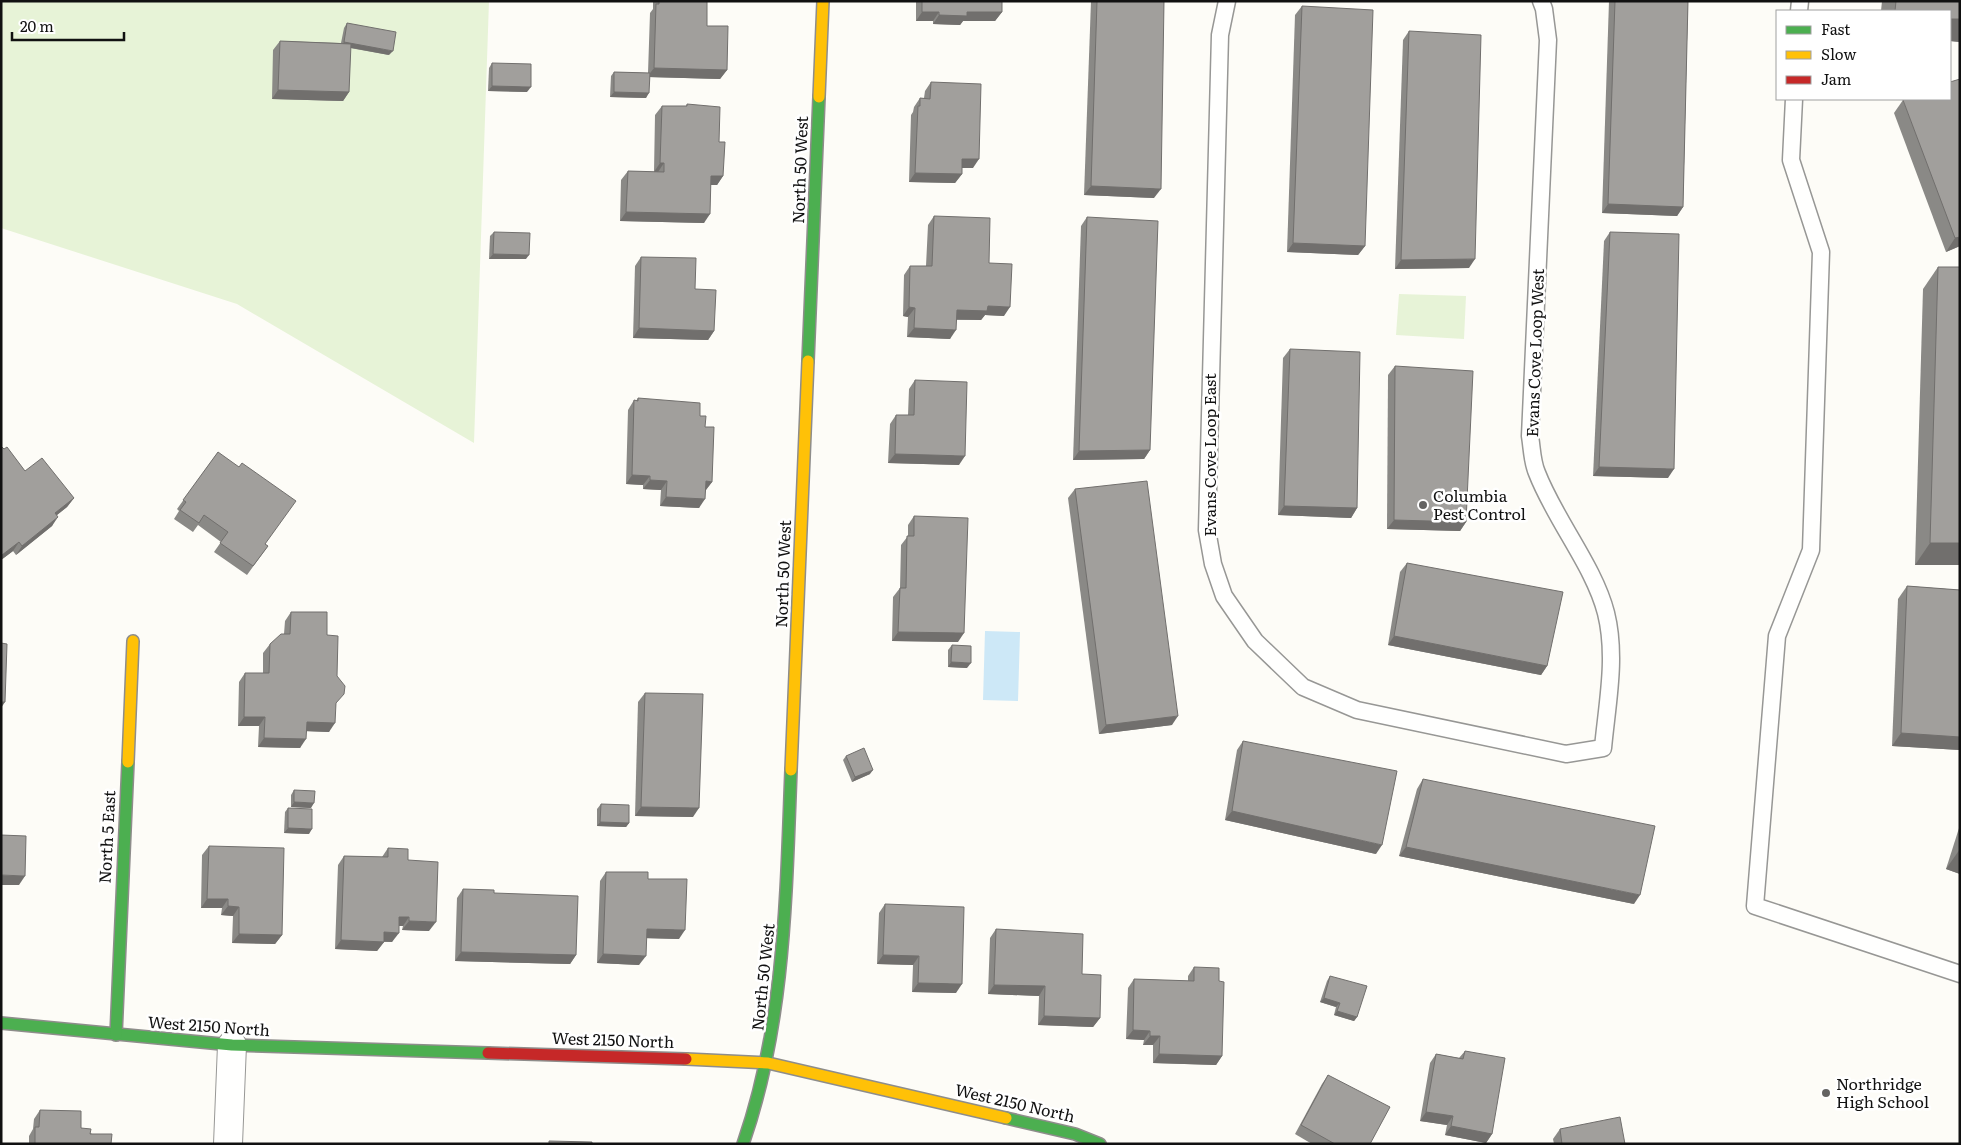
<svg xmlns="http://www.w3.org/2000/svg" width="1961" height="1145" font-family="Literata,serif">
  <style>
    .green { fill: #e7f3d7 }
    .water { fill: #cde8f7 }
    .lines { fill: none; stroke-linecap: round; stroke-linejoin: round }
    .lane-casing { stroke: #979795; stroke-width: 19 }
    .street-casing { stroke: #979795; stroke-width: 30 }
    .fast-casing { stroke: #8e8d8b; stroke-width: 14 }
    .slow-casing { stroke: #8e8d8b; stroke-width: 14 }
    .jam-casing { stroke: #8e8d8b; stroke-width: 14 }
    .lane { stroke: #fffffe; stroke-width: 16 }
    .street { stroke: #fffffe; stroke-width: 28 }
    .fast { stroke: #4caf50; stroke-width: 11 }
    .slow { stroke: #ffc107; stroke-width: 11 }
    .jam { stroke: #c62828; stroke-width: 11 }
    .wall { fill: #8a8986 }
    .shaded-wall { fill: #716f6d }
    .building { fill: #a19f9c; stroke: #716f6d }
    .poi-dot { fill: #646362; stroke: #fff; stroke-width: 2 }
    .labels { text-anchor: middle; stroke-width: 5; stroke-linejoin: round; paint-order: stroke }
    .street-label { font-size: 16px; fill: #111; stroke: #fff }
    .poi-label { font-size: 16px; fill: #111; stroke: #fff; text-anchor: start }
  </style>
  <rect width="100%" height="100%" fill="#fdfcf7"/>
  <g class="green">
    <polygon points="1,1 489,1 474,443 237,304 1,228"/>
    <polygon points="1399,294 1466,296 1464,339 1396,335"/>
  </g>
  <polygon class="water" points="985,631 1020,632 1018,701 983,700"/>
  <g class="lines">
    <defs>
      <g id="lane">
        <path d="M1227 1 1220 35 1207 530 1213 564 1224 596 1255 641 1303 687 1357 710 1566 754 1603 748C1607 704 1617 657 1606 613 1594 566 1555 520 1537 473 1532 462 1532 448 1530 436L1548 40 1544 9 1541 1"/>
        <polyline points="1799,11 1800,1"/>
        <polyline points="1794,99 1791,160 1821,252 1811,550 1777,636 1755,906 1960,974"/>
      </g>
      <polyline id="street" points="228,1144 232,1045"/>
      <g id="fast">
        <polyline points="808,361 819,97"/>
        <polyline points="1,1023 232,1045 488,1053"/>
        <polyline points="116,1035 128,762"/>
        <polyline points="1006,1118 1075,1134 1100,1144"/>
        <path d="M743 1144C785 1024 786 896 791 770"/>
      </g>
      <g id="slow">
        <polyline points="819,97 823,1"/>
        <polyline points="128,762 133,641"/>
        <polyline points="791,770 808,361"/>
        <polyline points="686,1059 768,1063 1006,1118"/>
      </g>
      <polyline id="jam" points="488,1053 686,1059"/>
    </defs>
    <use href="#lane" class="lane-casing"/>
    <use href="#street" class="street-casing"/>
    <use href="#fast" class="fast-casing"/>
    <use href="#slow" class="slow-casing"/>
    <use href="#jam" class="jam-casing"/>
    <use href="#lane" class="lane"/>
    <use href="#street" class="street"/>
    <use href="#fast" class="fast"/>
    <use href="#slow" class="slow"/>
    <use href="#jam" class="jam"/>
  </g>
  <g class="wall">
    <polygon points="653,1 707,1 707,26 727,70 720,79 650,77 646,98 610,97 611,76 614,72 648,73 650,13 653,9"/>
    <polygon points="916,1 1002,1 1002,12 995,21 963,21 960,25 933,24 933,21 916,21"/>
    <polygon points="1091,1 1164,1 1154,198 1084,195"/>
    <polygon points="1609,1 1688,1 1683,207 1677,216 1602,213"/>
    <polygon points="1882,1 1960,1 1960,42 1950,41 1950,11 1881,11"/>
    <polygon points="1302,6 1365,246 1358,255 1287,252 1295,15"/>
    <polygon points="347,23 389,55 350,48 349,92 343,101 272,99 273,50 280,41 341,43 344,28"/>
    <polygon points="1409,31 1469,268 1395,269 1403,40"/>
    <polygon points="492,63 527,92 488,91 489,68"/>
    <polygon points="931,82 973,168 962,168 962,174 955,183 909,182 911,115 913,112 914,107 920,98 924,98 925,91"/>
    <polygon points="1903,100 1960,246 1946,252 1894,113"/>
    <polygon points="687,104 719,142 723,176 717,185 711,185 704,223 620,221 621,180 628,171 654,172 655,115 662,106 686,106"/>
    <polygon points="934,216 989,263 1004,316 985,315 981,320 956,320 950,339 907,337 908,317 903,316 904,275 910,266 926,266 928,225"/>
    <polygon points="1087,217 1150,450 1144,459 1073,460 1081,226"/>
    <polygon points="494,232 526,259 489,259 490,236"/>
    <polygon points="1610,232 1668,478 1593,476 1604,241"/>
    <polygon points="641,257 695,289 714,331 708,340 633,338 635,266"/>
    <polygon points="1938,267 1960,267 1960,565 1915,565 1923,289"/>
    <polygon points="1290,349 1357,508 1351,518 1278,515 1283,358"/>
    <polygon points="1395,366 1466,522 1460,531 1387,529 1388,375"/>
    <polygon points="915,380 959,465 888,463 890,424 896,415 908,415 909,389"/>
    <polygon points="638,398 700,416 705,427 712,482 706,490 699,508 660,506 661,490 643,489 643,485 626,484 628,410 634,400 636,401"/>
    <polygon points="1,446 25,471 74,498 67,507 57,515 52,526 16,555 13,551 1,560"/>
    <polygon points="218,452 265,544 268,546 247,575 214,552 221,542 198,525 193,532 174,519 179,511 177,509"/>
    <polygon points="1075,489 1172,725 1099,734 1068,498"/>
    <polygon points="914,516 958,642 892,641 893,597 900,588 901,545 908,536 908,525"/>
    <polygon points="1407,563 1547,666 1541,675 1388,645 1400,572"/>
    <polygon points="1907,586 1960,590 1960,750 1892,746 1898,599"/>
    <polygon points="291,612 327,635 336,705 329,732 307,731 300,748 258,747 259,726 238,726 239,682 245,673 263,673 263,653 270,644 284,634 285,621"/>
    <polygon points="952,645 967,668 948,667 948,650"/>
    <polygon points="645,693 693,817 635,816 638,702"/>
    <polygon points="1243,741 1376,854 1225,820 1237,750"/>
    <polygon points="846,756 870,774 852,782 843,760"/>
    <polygon points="1423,779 1634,904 1399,856 1417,789"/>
    <polygon points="294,790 311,808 291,807 291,795"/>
    <polygon points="601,804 629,823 626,827 597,826 597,809"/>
    <polygon points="288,808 309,834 284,833 285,812"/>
    <polygon points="1960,825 1960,874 1946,869"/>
    <polygon points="209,846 282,935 275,944 232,943 233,916 221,915 222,908 201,908 202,855"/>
    <polygon points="388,848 408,860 429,931 402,930 403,926 399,926 392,942 384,942 377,951 335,949 338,865 344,856 382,857"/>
    <polygon points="606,872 648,879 679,939 646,938 639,965 597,963 600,881"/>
    <polygon points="463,889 494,893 576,955 570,964 455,961 457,898"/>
    <polygon points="885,904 956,993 912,992 913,965 877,964 879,913"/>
    <polygon points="996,929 1082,974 1100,1018 1093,1027 1038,1025 1039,996 988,994 990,938"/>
    <polygon points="1194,967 1219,981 1222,1056 1216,1065 1153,1063 1153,1045 1143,1045 1144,1040 1126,1039 1128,988 1134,979 1188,981 1188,976"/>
    <polygon points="1330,976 1357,1017 1354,1021 1334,1015 1336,1007 1320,1002 1327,981"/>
    <polygon points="1465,1051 1492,1134 1486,1143 1445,1135 1447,1125 1420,1121 1430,1063 1436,1054 1459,1058"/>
    <polygon points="1328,1075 1370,1144 1312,1144 1295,1134 1322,1084"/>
    <polygon points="40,1110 81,1128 111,1144 29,1144 29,1136 33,1129 34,1119"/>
    <polygon points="1560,1129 1625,1144 1554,1144 1553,1139"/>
  </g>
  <g class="shaded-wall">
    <polygon points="922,12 939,12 933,21 916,21"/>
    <polygon points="967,12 1002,12 995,21 963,21 960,25 933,24 939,15"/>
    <polygon points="1950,19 1960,19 1960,42 1950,41"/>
    <polygon points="344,42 393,51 389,55 341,46"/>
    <polygon points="654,68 727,70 720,79 647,77"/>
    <polygon points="492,86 531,87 527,92 488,91"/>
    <polygon points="278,90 349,92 343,101 272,99"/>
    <polygon points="614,92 649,93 646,98 610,97"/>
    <polygon points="962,159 979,159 973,168 956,168"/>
    <polygon points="660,163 664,163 658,172 654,172"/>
    <polygon points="915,173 962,174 955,183 909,182"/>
    <polygon points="711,176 723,176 717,185 705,185"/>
    <polygon points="1091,186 1161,189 1154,198 1084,195"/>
    <polygon points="1608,204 1683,207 1677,216 1602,213"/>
    <polygon points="626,212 710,214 704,223 620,221"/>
    <polygon points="1960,237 1960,246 1946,252 1955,238"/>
    <polygon points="1293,243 1365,246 1358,255 1287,252"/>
    <polygon points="493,254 529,255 526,259 489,259"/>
    <polygon points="1475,259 1469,268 1395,269 1401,260"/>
    <polygon points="988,306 1010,307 1004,316 985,315 981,320 950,319 957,310"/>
    <polygon points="909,307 915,308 908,317 903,316"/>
    <polygon points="639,328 714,331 708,340 633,338"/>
    <polygon points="914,328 956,330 950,339 907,337"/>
    <polygon points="1150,450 1144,459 1073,460 1079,451"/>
    <polygon points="895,454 965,456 959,465 888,463"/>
    <polygon points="1599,467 1674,469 1668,478 1593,476"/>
    <polygon points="632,475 650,476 643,485 626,484"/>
    <polygon points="650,480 667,481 661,490 643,489"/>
    <polygon points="706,481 712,482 705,491"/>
    <polygon points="666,497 705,499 699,508 660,506"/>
    <polygon points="74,498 67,507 48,522 55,513"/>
    <polygon points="1284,506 1357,508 1351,518 1278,515"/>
    <polygon points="58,517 52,526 16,555 22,546"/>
    <polygon points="1394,520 1466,522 1460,531 1387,529"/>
    <polygon points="19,542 13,551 1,560 1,557 2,555"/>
    <polygon points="1930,543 1960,543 1960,565 1915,565"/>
    <polygon points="898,632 964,633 958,642 892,641"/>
    <polygon points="1394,636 1547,666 1541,675 1388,645"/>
    <polygon points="951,662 971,663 967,668 948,667"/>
    <polygon points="1,702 5,702 1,708"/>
    <polygon points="1178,716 1172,725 1099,734 1106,725"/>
    <polygon points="244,717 265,717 259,726 238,726"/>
    <polygon points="307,722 335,723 329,732 301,731"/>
    <polygon points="1901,733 1960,737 1960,750 1892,746"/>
    <polygon points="264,738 306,739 300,748 258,747"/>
    <polygon points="873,770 870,774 852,782 855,777"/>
    <polygon points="294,802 314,803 311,808 291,807"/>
    <polygon points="641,807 699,808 693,817 635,816"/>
    <polygon points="1232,811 1382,845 1376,854 1225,820"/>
    <polygon points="600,822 629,823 626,827 597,826"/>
    <polygon points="288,828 312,829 309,834 284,833"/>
    <polygon points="1406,847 1640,895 1634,904 1399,856"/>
    <polygon points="1960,849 1960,874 1946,869"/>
    <polygon points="1,875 25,876 19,885 1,885"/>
    <polygon points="207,899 228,899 222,908 201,908"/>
    <polygon points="228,906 239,907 233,916 221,915"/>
    <polygon points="399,917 409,917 403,926 393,926"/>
    <polygon points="409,921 436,922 429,931 402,930"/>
    <polygon points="647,929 685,930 679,939 640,938"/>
    <polygon points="384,932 399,933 392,942 378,941"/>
    <polygon points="239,934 282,935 275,944 232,943"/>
    <polygon points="341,940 384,942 377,951 335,949"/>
    <polygon points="461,952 576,955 570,964 455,961"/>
    <polygon points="603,954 646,956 639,965 597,963"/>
    <polygon points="883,955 919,956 913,965 877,964"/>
    <polygon points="918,983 962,984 956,993 912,992"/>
    <polygon points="994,985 1045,986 1039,996 988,994"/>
    <polygon points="1324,998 1340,1003 1336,1007 1320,1002"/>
    <polygon points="1337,1011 1357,1017 1354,1021 1334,1015"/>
    <polygon points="1044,1016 1100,1018 1093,1027 1038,1025"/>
    <polygon points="1133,1030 1150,1031 1144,1040 1126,1039"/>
    <polygon points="1150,1036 1160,1036 1153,1045 1143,1045"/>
    <polygon points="1159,1054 1222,1056 1216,1065 1153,1063"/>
    <polygon points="1426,1112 1453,1116 1447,1125 1420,1121"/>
    <polygon points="1451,1126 1492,1134 1486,1143 1445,1135"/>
  </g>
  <g class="building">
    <polygon points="659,1 707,1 707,26 728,26 727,70 654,68 656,4 659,4"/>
    <polygon points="922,1 1002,1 1002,12 967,12 967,16 939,15 939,12 922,12"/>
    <polygon points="1097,1 1164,1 1161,189 1091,186"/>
    <polygon points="1615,1 1688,1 1683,207 1608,204"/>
    <polygon points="1896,1 1960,1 1960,19 1950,19 1950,11 1895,11"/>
    <polygon points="1302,6 1373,10 1365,246 1293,243"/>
    <polygon points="347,23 396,32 393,51 344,42"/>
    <polygon points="1409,31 1481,35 1475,259 1401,260"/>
    <polygon points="280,41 351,44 349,92 278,90"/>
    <polygon points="492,63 531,64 531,87 492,86"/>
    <polygon points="614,72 650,73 649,93 614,92"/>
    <polygon points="1960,79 1960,237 1955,238 1903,100 1906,99 1950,99 1950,82"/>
    <polygon points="931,82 981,84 979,159 962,159 962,174 915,173 918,106 920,106 920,98 930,99"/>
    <polygon points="687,104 720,107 719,142 725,142 723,176 711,176 710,214 626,212 628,171 664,172 664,163 660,163 662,106 687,106"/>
    <polygon points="934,216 990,218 989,263 1012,264 1010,307 988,306 987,311 957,310 956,330 914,328 915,308 909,307 910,266 932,266"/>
    <polygon points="1087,217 1158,221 1150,450 1079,451"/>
    <polygon points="494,232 530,233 529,255 493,254"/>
    <polygon points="1610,232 1679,234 1674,469 1599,467"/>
    <polygon points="641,257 696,258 695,289 716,290 714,331 639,328"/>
    <polygon points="1938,267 1960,267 1960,543 1930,543"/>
    <polygon points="1290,349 1360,352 1357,508 1284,506"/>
    <polygon points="1395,366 1473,371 1466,522 1394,520"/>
    <polygon points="915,380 967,382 965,456 895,454 896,415 914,415"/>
    <polygon points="638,398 700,403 700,416 706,416 705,427 714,427 712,482 706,481 705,499 666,497 667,481 650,480 650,476 632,475 634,400 638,401"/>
    <polygon points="1,446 4,449 7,447 25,471 42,458 74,498 55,513 58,517 22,546 19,542 2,555 1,554"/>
    <polygon points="218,452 239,467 242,463 296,501 265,544 268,546 253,566 220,543 228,532 204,515 199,523 180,510 186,502 183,500"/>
    <polygon points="1147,481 1178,716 1106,725 1075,489"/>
    <polygon points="914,516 968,518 964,633 898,632 900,588 906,588 907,536 914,536"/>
    <polygon points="1407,563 1563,592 1547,666 1394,636"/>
    <polygon points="1907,586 1960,590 1960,737 1901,733"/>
    <polygon points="291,612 327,612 327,635 338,636 337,676 345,686 344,694 336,703 335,723 307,722 306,739 264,738 265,717 244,717 245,673 269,673 270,644 281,634 290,634"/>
    <polygon points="1,643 7,644 5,702 1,702"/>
    <polygon points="952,645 971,646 971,663 951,662"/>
    <polygon points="645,693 703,694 699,808 641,807"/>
    <polygon points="1243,741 1397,771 1382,845 1232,811"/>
    <polygon points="864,748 873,770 855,777 846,756"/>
    <polygon points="1423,779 1655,826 1640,895 1406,847"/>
    <polygon points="294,790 315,791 314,803 294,802"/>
    <polygon points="601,804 629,805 629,823 600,822"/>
    <polygon points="288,808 312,809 312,829 288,828"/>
    <polygon points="1,835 26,836 25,876 1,875"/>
    <polygon points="209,846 284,848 282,935 239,934 239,907 228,906 228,899 207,899"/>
    <polygon points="388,848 408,849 408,860 438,862 436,922 409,921 409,917 399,917 399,933 384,932 384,942 341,940 344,856 388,857"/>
    <polygon points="606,872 648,872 648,879 687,879 685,930 647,929 646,956 603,954"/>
    <polygon points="463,889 494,890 494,893 578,896 576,955 461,952"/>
    <polygon points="885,904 964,907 962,984 918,983 919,956 883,955"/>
    <polygon points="996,929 1083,934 1082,974 1101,975 1100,1018 1044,1016 1045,986 994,985"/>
    <polygon points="1194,967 1219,968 1219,981 1224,982 1222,1056 1159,1054 1160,1036 1150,1036 1150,1031 1133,1030 1134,979 1194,981"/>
    <polygon points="1330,976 1367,986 1357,1017 1337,1011 1340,1003 1324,998"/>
    <polygon points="1465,1051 1505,1058 1492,1134 1451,1126 1453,1116 1426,1112 1436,1054 1463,1059"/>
    <polygon points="1328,1075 1390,1107 1370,1144 1335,1144 1301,1125"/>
    <polygon points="40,1110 81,1111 81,1128 91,1129 90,1134 112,1134 111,1144 35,1144 35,1127 39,1127"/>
    <polygon points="1620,1117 1625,1144 1562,1144 1560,1129"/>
    <polygon points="549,1141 592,1142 592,1144 549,1144"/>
  </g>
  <g class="poi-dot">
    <circle cx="1423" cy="505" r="5"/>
    <circle cx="1826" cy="1093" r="5"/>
  </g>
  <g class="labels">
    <g class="street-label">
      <text transform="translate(800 170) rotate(-88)" y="6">North 50 West</text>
      <text transform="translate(1535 353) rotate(-88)" y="6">Evans Cove Loop West</text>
      <text transform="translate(1210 455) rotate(-90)" y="6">Evans Cove Loop East</text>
      <text transform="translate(783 574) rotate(-88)" y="6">North 50 West</text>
      <text transform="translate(107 837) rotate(-87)" y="6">North 5 East</text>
      <text transform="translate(763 977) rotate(-84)" y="6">North 50 West</text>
      <text transform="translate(209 1026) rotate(4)" y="6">West 2150 North</text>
      <text transform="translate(613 1040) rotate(2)" y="6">West 2150 North</text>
      <text transform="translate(1015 1103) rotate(13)" y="6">West 2150 North</text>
    </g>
    <g class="poi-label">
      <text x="1433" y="502">Columbia<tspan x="1433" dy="18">Pest Control</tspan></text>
      <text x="1836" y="1090">Northridge<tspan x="1836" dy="18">High School</tspan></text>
    </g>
  </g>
  <rect width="1961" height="1145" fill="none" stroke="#111111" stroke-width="5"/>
  <rect x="1776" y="10" width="175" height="90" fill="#ffffff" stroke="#a0a0a0"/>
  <rect x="1786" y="26" width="25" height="8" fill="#4caf50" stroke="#a0a0a0"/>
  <text x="1821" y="35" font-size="15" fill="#111111">Fast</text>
  <rect x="1786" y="51" width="25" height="8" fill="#ffc107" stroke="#a0a0a0"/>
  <text x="1821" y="60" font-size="15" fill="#111111">Slow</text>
  <rect x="1786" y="76" width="25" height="8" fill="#c62828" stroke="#a0a0a0"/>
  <text x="1821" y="85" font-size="15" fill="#111111">Jam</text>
  <path d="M12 32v8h112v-8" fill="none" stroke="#111111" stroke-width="2.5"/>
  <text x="20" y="32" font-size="15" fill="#111111" stroke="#ffffff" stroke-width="4" paint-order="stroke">20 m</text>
</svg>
